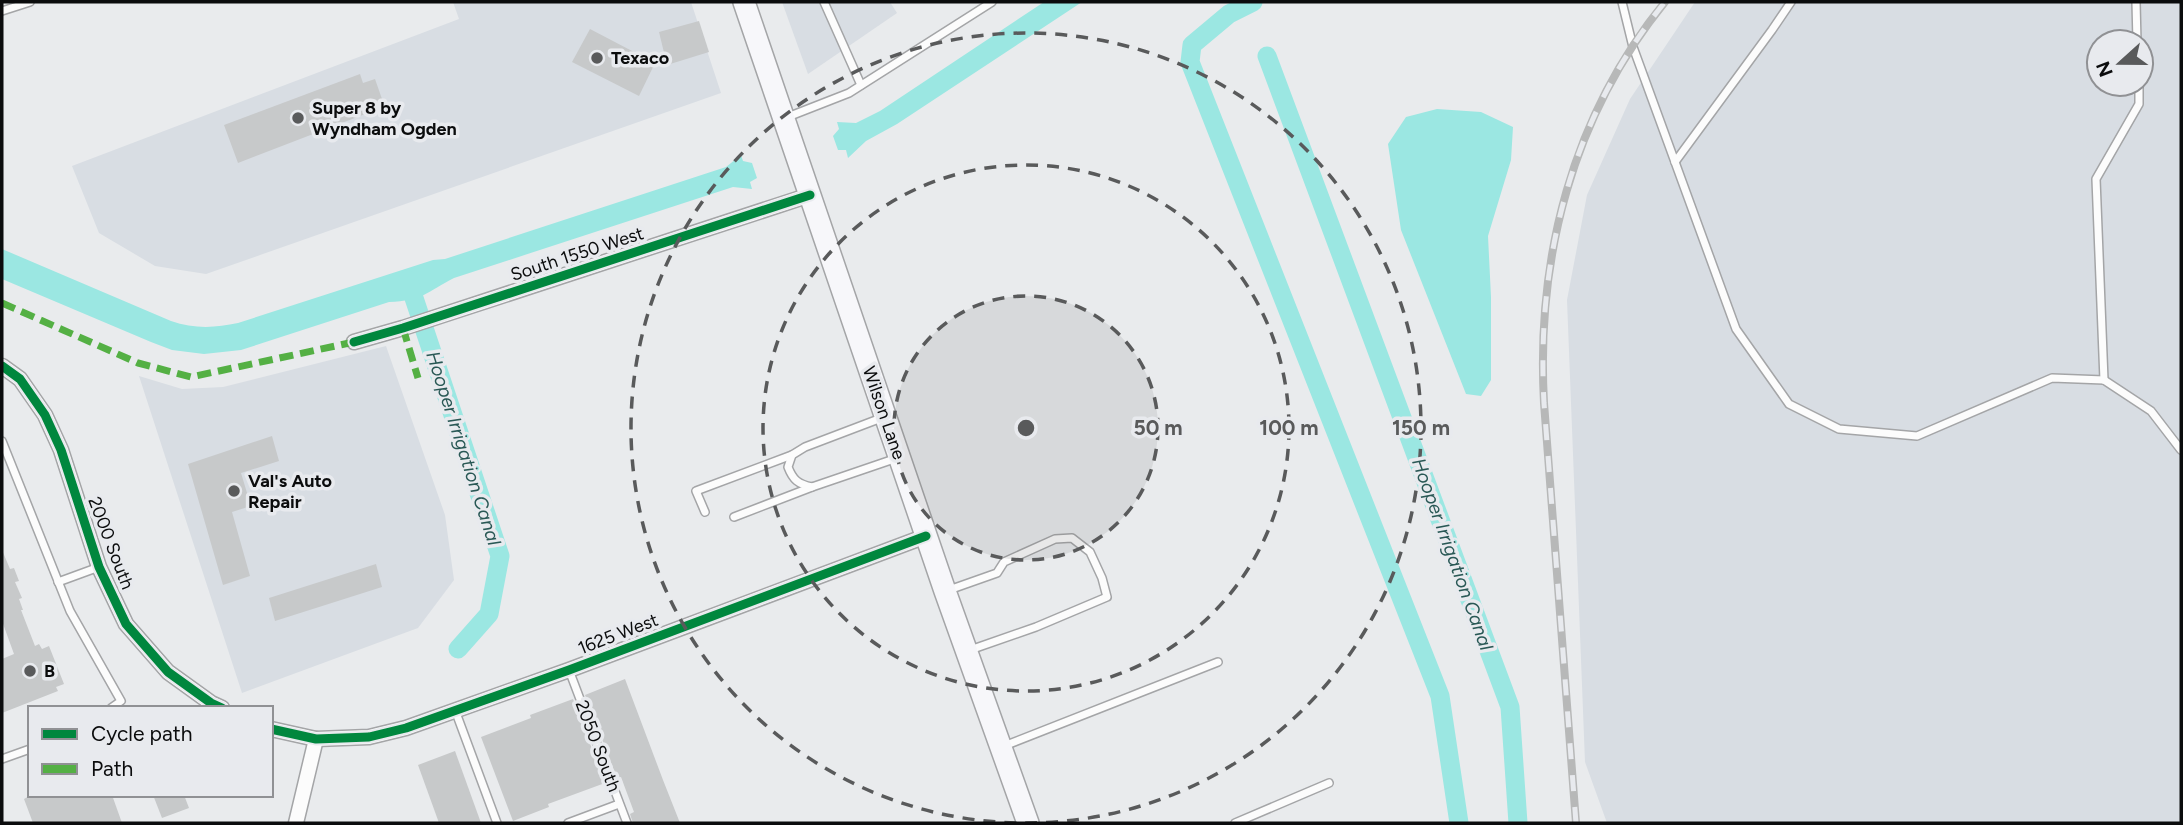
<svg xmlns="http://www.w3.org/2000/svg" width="2183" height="825" font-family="Figtree,sans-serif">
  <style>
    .built { fill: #d8dde3; fill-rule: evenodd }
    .water { fill: #9be7e2 }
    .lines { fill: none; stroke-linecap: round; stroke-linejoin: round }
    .canal { stroke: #9be7e2; stroke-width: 19 }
    .building { fill: #c7c9ca }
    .lane-casing { stroke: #a4a5a7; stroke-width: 10 }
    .street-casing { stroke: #a4a5a7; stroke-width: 17 }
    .secondary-casing { stroke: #a4a5a7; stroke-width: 24 }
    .lane { stroke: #fcfcfc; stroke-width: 7 }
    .street { stroke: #fcfcfc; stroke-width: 14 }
    .secondary { stroke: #f7f7fa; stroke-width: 21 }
    .rail-casing { stroke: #b7b8b8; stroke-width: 8 }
    .rail { stroke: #e8eaee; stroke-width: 5; stroke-dasharray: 16; stroke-linecap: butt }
    .quiet { stroke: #54b044; stroke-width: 7; stroke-dasharray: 14 7; stroke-linecap: butt }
    .cycleway-casing { stroke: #e8eaee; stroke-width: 13 }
    .cycleway { stroke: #00873e; stroke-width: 9 }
    .ring { fill: none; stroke: #595a5b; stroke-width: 3.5; stroke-dasharray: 12 9 }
    .poi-dot { fill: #595a5b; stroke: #e8eaee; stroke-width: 2.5 }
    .labels { text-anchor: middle; stroke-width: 7; stroke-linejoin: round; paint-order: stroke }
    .poi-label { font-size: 18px; font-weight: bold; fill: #0b0c0d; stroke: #e8eaee; text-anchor: start }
    .street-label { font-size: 18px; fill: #0b0c0d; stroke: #e8eaee }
    .water-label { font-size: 19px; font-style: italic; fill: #295855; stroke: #e8eaee }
    .centre { fill: #595a5b; stroke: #e8eaee; stroke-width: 3.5 }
    .ring-label { font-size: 21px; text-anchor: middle; font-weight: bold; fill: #595a5b; stroke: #e8eaee; stroke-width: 7; stroke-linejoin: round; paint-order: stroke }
  </style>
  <rect width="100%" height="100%" fill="#e9ebed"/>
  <g class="built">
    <polygon points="453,2 691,2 721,93 206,274 155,266 99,233 72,166 459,19"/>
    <polygon points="782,2 890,2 897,13 808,74"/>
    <path d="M1695 2H2181V823H1607L1585 762 1567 300 1587 195 1630 99ZM2099 42H2141V84H2099Z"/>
    <polygon points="386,346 445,515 454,580 418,628 242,693 139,376 182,389 223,387"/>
  </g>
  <g class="water">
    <polygon points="1044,2 1082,2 897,124 866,141 848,158 846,150 838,150 833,136 839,129 837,122 856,123 880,111"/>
    <polygon points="1437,109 1481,112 1513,127 1511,160 1488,236 1491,297 1491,380 1481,396 1466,394 1401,230 1388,144 1406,117"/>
    <path d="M741 155 743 161 752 163 757 178 750 182 752 189 733 187 454 278C427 292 422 301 389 302L241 350 204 354 172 350 151 342 2 279V249L171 321C194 329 215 328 238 323L433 260 445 259 726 167Z"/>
  </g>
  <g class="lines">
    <g class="canal">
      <polyline points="1253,2 1229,14 1192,45 1190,62 1440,696 1459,823"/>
      <polyline points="1267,56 1510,707 1518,823"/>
      <polyline points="408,280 500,556 489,614 458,649"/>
    </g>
  </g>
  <g class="building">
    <polygon points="699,21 709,52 667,65 659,32"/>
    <polygon points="590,29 655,63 639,96 572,62"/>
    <polygon points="360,74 363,83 375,79 382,99 370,103 373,111 238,163 224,125"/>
    <polygon points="272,436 279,461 241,473 251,506 232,512 250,576 223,585 188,464"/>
    <polygon points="2,550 10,569 14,568 19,581 15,582 22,598 19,599 23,610 21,610 35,646 39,644 42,649 49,646 64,684 56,687 58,691 2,713 2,659 14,654 2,621"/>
    <polygon points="376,564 382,587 275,621 269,598"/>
    <polygon points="625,679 663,780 680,823 633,823 630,814 634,812 621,777 617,778 585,695"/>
    <polygon points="573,699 605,783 548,804 549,807 513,821 481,737 531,718 530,715"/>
    <polygon points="455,751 481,823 439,823 418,765"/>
    <polygon points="31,795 112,795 122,823 33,823 24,799"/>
    <polygon points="153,795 184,795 189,808 162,818"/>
  </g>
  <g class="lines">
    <defs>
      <g id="lane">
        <polyline points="824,2 861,85"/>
        <polyline points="1622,2 1633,47 1736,329 1789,404 1839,429 1917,436 2052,378 2104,380 2151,411 2181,450"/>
        <polyline points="2136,2 2137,42"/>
        <polyline points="2,11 30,2"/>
        <polyline points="785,118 849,93 992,2"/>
        <polyline points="1675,162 1772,30 1791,2"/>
        <polyline points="2104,380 2096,179 2139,104 2139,84"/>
        <path d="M884 417 805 447 792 455 788 467C793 480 798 484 812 487L897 458"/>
        <polyline points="2,441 70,611 121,701 111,708"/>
        <polyline points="705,512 696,491 792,455"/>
        <polyline points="734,517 812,487"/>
        <polyline points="58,582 99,567"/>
        <polyline points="946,591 997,573 1004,562 1055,539 1072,538 1090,552 1102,578 1107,597 1036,627 970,650"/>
        <polyline points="569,670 627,823"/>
        <polyline points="455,710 497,823"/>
        <polyline points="1004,746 1218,662"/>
        <polyline points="2,759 30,749"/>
        <polyline points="568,823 619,804"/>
        <polyline points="1235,823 1329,783"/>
      </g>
      <g id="street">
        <polyline points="354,342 403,328 810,195"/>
        <polyline points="2,366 20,379 45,415 61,450 99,567 126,624 168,672 211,703 222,708"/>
        <polyline points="271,729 316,739 369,737 406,728 569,670 926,536"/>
        <polyline points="296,823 316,739"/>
      </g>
      <polyline id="secondary" points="744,2 945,591 1028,823"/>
    </defs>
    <use href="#lane" class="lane-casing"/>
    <use href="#street" class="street-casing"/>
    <use href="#secondary" class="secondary-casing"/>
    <use href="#lane" class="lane"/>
    <use href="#street" class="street"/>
    <use href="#secondary" class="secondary"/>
    <defs>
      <path id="rail" d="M1576 823 1544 403C1536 258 1572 116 1665 2"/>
    </defs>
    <use href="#rail" class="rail-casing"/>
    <use href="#rail" class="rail"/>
    <g class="quiet">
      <polyline points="2,303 138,363 191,377 354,342"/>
      <polyline points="403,328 418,378"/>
    </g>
    <defs>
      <g id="cycleway">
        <polyline points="354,342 403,328 810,195"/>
        <polyline points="2,366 20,379 45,415 61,450 99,567 126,624 168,672 211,703 222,708"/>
        <polyline points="271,729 316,739 369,737 406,728 569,670 926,536"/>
      </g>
    </defs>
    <use href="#cycleway" class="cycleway-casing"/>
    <use href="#cycleway" class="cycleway"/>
  </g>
  <circle cx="1026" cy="428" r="132" fill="#595a5b" fill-opacity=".12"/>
  <g class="ring">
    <circle cx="1026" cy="428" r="132"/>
    <circle cx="1026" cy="428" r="263"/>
    <circle cx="1026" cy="428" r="395"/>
  </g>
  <g class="poi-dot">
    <circle cx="597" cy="58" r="7"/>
    <circle cx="298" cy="118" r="7"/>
    <circle cx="234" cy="491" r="7"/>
    <circle cx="30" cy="671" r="7"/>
  </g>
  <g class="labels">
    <g class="poi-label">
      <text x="611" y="64">Texaco</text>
      <text x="312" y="114">Super 8 by<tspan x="312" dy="21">Wyndham Ogden</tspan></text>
      <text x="248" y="487">Val's Auto<tspan x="248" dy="21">Repair</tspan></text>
      <text x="44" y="677">B</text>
    </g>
    <g class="street-label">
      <text transform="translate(577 254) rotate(-18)" y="6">South 1550 West</text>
      <text transform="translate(884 413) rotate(71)" y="6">Wilson Lane</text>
      <text transform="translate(111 543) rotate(69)" y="6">2000 South</text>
      <text transform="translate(618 634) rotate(-21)" y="6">1625 West</text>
      <text transform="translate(598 746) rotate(69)" y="6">2050 South</text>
    </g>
    <g class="water-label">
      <text transform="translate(464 448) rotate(72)" y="7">Hooper Irrigation Canal</text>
      <text transform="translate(1453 554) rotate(70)" y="7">Hooper Irrigation Canal</text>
    </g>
  </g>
  <circle cx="1026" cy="428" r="10" class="centre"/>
  <g class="ring-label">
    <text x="1158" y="435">50 m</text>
    <text x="1289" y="435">100 m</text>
    <text x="1421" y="435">150 m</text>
  </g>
  <rect width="2183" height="825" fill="none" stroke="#0b0c0d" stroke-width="7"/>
  <rect x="28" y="706" width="245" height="91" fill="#e8eaee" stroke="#909194" stroke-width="2"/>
  <rect x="42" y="729" width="35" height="10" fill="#00873e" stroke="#909194" stroke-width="2"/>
  <text x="91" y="741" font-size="21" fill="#0b0c0d">Cycle path</text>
  <rect x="42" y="764" width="35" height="10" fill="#54b044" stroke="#909194" stroke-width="2"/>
  <text x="91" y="776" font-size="21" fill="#0b0c0d">Path</text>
  <g transform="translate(2120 63) rotate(249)"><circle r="33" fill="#e8eaee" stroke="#909194" stroke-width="2"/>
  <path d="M0-5L12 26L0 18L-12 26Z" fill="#595a5b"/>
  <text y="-10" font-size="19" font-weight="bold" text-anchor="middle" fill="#0b0c0d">N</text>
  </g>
</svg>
